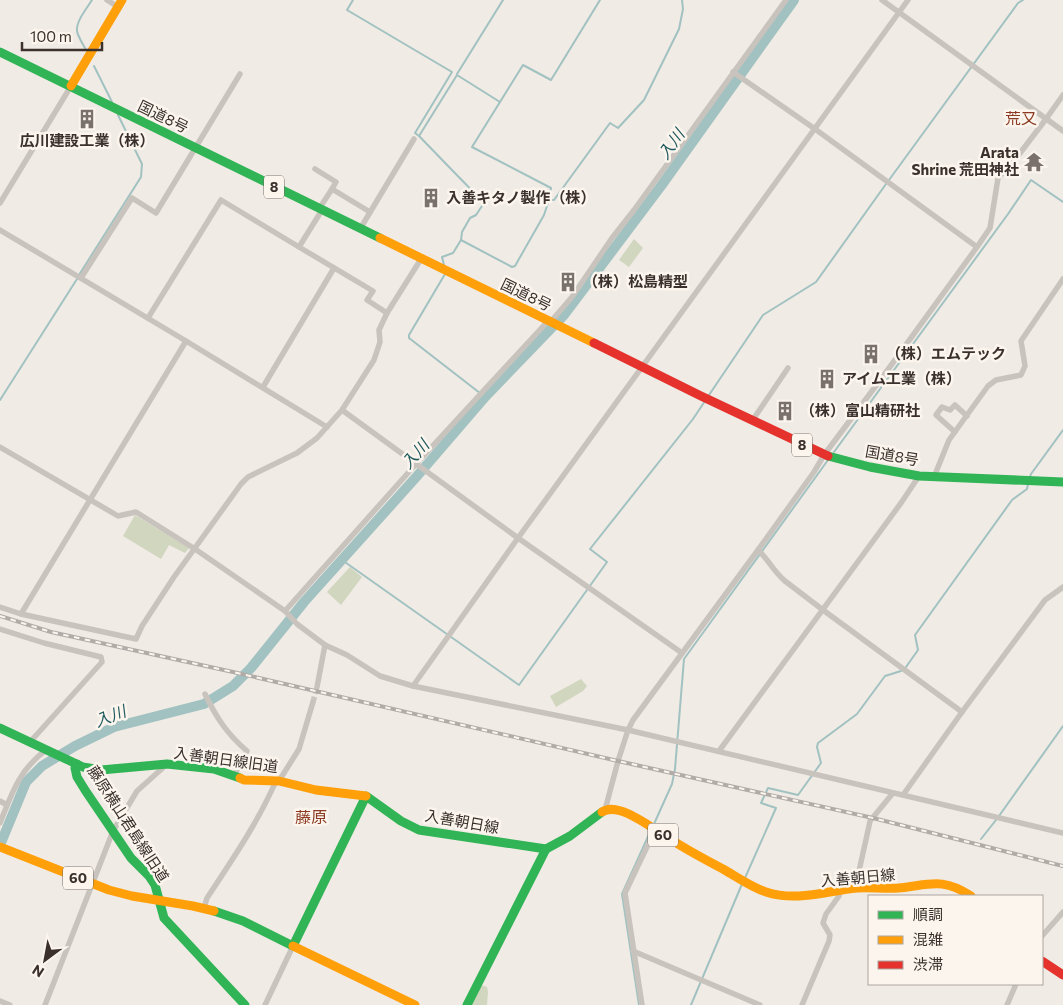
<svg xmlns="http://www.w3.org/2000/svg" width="1063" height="1005" font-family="Commissioner,'Noto Sans JP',sans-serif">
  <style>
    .green { fill: #d1d6bf }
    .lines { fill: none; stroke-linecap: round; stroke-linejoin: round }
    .stream { stroke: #a1c2c1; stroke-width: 2 }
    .river { stroke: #a1c2c1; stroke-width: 10 }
    .street-tunnel { stroke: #ccc6c0; stroke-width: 5.5; stroke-dasharray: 5.5 3; stroke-linecap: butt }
    .street { stroke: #c9c3be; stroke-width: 5.5 }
    .fast { stroke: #30b455; stroke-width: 9 }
    .slow { stroke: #ff9f0a; stroke-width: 9 }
    .jam { stroke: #e5322d; stroke-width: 9 }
    .rail-casing { stroke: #b1aca8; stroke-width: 4 }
    .rail { stroke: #fbf5ee; stroke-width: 2; stroke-dasharray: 5.5; stroke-linecap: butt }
    .labels { text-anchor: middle; stroke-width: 5; stroke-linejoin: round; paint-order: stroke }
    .shield { fill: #fbf5ee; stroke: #756b66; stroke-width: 1 }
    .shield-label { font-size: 14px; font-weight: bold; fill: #3b302b }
    .street-label { font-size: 15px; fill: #3b302b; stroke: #fbf5ee }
    .poi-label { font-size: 15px; font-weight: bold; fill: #3b302b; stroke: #fbf5ee; text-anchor: start }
    .neighbourhood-label { font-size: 16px; fill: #8c3b22; stroke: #fbf5ee }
    .water-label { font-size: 16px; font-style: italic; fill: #1f5a5e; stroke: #fbf5ee }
  </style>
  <rect width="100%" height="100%" fill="#f0ebe5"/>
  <g class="green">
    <polygon points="634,239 643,248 629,267 619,260"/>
    <polygon points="135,515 189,548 185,553 169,545 161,559 123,536"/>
    <polygon points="350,567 362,577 341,605 327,592"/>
    <polygon points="581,679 587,686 583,691 556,707 550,696"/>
    <polygon points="481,985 487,987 488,992 487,1005 470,1005"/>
  </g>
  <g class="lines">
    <g class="stream">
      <polyline points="353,0 347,10 452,72 415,133 419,136 484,203 476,215 470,218 462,232 461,240 453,253 442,257 444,265"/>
      <path d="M86 50C83 44 78 37 77 31 76 21 87 8 92 0"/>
      <polyline points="94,66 112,102"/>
      <polyline points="457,74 503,0"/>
      <polyline points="419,136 457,75 500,102"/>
      <polyline points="889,180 1018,3 1023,0"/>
      <polyline points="549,200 551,188 472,147 523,65 551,80 600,0"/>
      <polyline points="461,240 512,267 515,266 544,215 549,200 554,200 610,123 618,128 644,100 679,29 683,9 682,0"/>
      <polyline points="445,274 409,335 409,338 485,397"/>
      <polyline points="79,275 141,177 142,164 118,115"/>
      <polyline points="709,395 763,315 816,282 886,184"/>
      <polyline points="0,400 77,279"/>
      <polyline points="834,452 1008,214 1031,180 1063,202"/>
      <polyline points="1030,477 1031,474 1063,430"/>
      <polyline points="342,560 519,685 607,562 590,549 693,419 705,401"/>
      <polyline points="999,816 1063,726"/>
      <polyline points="654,824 672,784 675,769 684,659 828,460"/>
      <polyline points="981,839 996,820"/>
      <polyline points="745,878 776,808 761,803 768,788 798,795 821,763 817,747 818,743 857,714 885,676 901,671 906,667 918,650 915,635 1012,500 1027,489 1028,484"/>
      <polyline points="639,1005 622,894 651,830"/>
      <polyline points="691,1005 742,884"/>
    </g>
    <polyline class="river" points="0,845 26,782 42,766 75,746 114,727 204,704 233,686 251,668 304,602 418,475 485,397 564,315 661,186 794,0"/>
    <polyline class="street-tunnel" points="313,702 317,687"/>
    <g class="street">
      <polyline points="107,0 118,7"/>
      <polyline points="882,0 1063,131"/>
      <polyline points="733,72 815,129 977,247"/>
      <polyline points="315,169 336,182 332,189"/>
      <polyline points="0,203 71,86"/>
      <polyline points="319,209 332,189 370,212"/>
      <polyline points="322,210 299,247 373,291 367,300 387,313"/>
      <polyline points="360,229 414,139"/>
      <polyline points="0,230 186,341 327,427"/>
      <polyline points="81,278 132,198 156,213 240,74"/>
      <polyline points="148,318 221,200 299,247"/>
      <polyline points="263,387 334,268"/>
      <polyline points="342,410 518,538 682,653"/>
      <polyline points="752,421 788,368"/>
      <polyline points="955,432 936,415 942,407 950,410 955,405 967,416"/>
      <polyline points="0,447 118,516 136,512 195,549 285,611 297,624 325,645 347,655 380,676 413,686 628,730 1063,833"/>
      <polyline points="934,477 949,440 988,386 996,380 1021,375 1025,366 1021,341 1063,279"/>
      <path d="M758 550C768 559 774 572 785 581L823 610 962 712"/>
      <polyline points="0,607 21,614 136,639 142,626 174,577 241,484 248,477 297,453 317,438 342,410 374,360 380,342 379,330 387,313 421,259"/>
      <polyline points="285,611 416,464 548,321 553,319 572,297 612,238 634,210 786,0"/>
      <polyline points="21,614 186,341"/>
      <polyline points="0,629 44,643 101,657 102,662 30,742"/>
      <polyline points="413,686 518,538 908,0"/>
      <polyline points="317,687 325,645"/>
      <path d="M205 694C216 717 227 734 247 751L234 776"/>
      <polyline points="719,751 901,503 919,476"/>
      <polyline points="279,781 299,749 313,702"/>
      <polyline points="903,795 962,712 1045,600 1063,587"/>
      <polyline points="0,801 7,805"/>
      <polyline points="605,810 618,761 628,730 633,720 758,550 814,472 824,455 884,375 977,247 990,228 998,178 1014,161 1046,119 1063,95"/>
      <path d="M0 823C12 793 19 770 46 750"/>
      <polyline points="855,889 869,826 870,821 893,793"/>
      <path d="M204 908 207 898C232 860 257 824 276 781"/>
      <polyline points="1042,936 1063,912"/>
      <polyline points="633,951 760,1005"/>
      <polyline points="0,1001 10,1005"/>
      <polyline points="45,1005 113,831 137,791 166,765"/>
      <polyline points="265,1005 293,946"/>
      <polyline points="642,1005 625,893 655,830"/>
      <polyline points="802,1005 829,941 830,935 823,923 826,914 839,896 840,891"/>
      <polyline points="1007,1005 1016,984"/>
    </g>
    <g class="fast">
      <polyline points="0,52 380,238"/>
      <polyline points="828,456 870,467 919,476 1063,482"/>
      <polyline points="0,728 83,767 101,770 167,764 214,769 240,778"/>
      <polyline points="77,764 75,768 77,777 85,790 131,858 149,876 155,885 164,918 245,1005"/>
      <polyline points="214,911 243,921 293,946 366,796 401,821 419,830 546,849 570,836 602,812"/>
      <polyline points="467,1005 546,849"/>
    </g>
    <g class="slow">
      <polyline points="71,86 122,0"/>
      <polyline points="380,238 594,343"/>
      <polyline points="240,778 244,780 279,781 316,790 366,796"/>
      <path d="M602 812C608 808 614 809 621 811 637 816 652 828 667 837 685 849 704 859 723 869 737 877 751 887 766 892 797 902 826 891 857 888 870 887 884 889 898 888 930 885 942 877 971 896"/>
      <polyline points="0,847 109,890 132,896 193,906 214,911"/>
      <polyline points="293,946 415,1005"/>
    </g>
    <g class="jam">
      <polyline points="594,343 701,396 828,456"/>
      <polyline points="1042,961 1063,975"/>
    </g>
    <defs>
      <polyline id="rail" points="0,616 51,632 233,672 618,761 873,818 1063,866"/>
    </defs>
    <use href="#rail" class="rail-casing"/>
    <use href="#rail" class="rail"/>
  </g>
  <defs>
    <symbol id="building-bare" viewBox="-9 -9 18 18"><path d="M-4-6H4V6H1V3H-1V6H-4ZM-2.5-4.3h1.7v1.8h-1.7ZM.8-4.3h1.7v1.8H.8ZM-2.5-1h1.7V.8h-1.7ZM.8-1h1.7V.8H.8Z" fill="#7a716c" stroke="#fbf5ee" stroke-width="2.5" paint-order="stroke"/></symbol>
    <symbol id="temple-bare" viewBox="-9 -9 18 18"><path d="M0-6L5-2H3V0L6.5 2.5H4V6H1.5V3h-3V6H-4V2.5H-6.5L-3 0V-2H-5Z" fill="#7a716c" stroke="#fbf5ee" stroke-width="2.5" paint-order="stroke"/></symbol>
  </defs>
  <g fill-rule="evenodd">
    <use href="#building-bare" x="73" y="105" width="28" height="28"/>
    <use href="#temple-bare" x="1020" y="148" width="28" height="28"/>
    <use href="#building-bare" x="417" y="184" width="28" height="28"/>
    <use href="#building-bare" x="554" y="268" width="28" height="28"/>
    <use href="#building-bare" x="857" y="340" width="28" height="28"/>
    <use href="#building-bare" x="813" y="365" width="28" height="28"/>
    <use href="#building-bare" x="771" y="397" width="28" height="28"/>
  </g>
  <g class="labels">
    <g class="shield">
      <rect x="264" y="175.5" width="20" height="23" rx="4"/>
      <rect x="792" y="433.5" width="20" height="23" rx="4"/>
      <rect x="648" y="823.5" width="30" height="23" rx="4"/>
      <rect x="63" y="866.5" width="30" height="23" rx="4"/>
    </g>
    <g class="shield-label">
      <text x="274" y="192">8</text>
      <text x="802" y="450">8</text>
      <text x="663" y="840">60</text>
      <text x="78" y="883">60</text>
    </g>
    <g class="street-label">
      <text transform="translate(163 117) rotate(26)" y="5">国道8号</text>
      <text transform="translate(526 295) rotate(26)" y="5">国道8号</text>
      <text transform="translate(892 456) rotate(10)" y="5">国道8号</text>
      <text transform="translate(226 760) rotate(8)" y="5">入善朝日線旧道</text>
      <text transform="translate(462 822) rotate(10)" y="5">入善朝日線</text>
      <text transform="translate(128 824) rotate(57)" y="5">藤原横山君島線旧道</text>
      <text transform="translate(858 878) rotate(-5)" y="5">入善朝日線</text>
    </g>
    <g class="poi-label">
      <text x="87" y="146" text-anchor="middle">広川建設工業（株）</text>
      <text x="1019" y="158" text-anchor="end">Arata<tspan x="1019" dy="17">Shrine 荒田神社</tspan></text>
      <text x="446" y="203">入善キタノ製作（株）</text>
      <text x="583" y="287">（株）松島精型</text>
      <text x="886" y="359">（株）エムテック</text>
      <text x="842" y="384">アイム工業（株）</text>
      <text x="800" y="416">（株）富山精研社</text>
    </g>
    <g class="neighbourhood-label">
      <text x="1021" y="124">荒又</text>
      <text x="311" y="823">藤原</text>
    </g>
    <g class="water-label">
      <text transform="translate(671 144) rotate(-54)" y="6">入川</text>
      <text transform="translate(415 454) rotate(-49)" y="6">入川</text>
      <text transform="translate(110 716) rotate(-21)" y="6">入川</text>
    </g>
  </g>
  <rect x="868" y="895" width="175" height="90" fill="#fbf5ee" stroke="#aea6a0"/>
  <rect x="878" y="911" width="25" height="8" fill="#30b455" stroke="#aea6a0"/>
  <text x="913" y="920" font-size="15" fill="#3b302b">順調</text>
  <rect x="878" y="936" width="25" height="8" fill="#ff9f0a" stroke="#aea6a0"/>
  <text x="913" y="945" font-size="15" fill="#3b302b">混雑</text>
  <rect x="878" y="961" width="25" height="8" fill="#e5322d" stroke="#aea6a0"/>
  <text x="913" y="970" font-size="15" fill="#3b302b">渋滞</text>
  <g transform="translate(45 960) rotate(212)" stroke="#fbf5ee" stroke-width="4" paint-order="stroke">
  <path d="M0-4L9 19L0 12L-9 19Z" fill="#3b302b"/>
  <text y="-8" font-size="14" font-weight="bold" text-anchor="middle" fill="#3b302b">N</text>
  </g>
  <path d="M22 42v8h80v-8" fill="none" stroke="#3b302b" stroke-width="2.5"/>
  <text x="30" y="42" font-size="15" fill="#3b302b" stroke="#fbf5ee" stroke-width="4" paint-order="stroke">100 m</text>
</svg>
